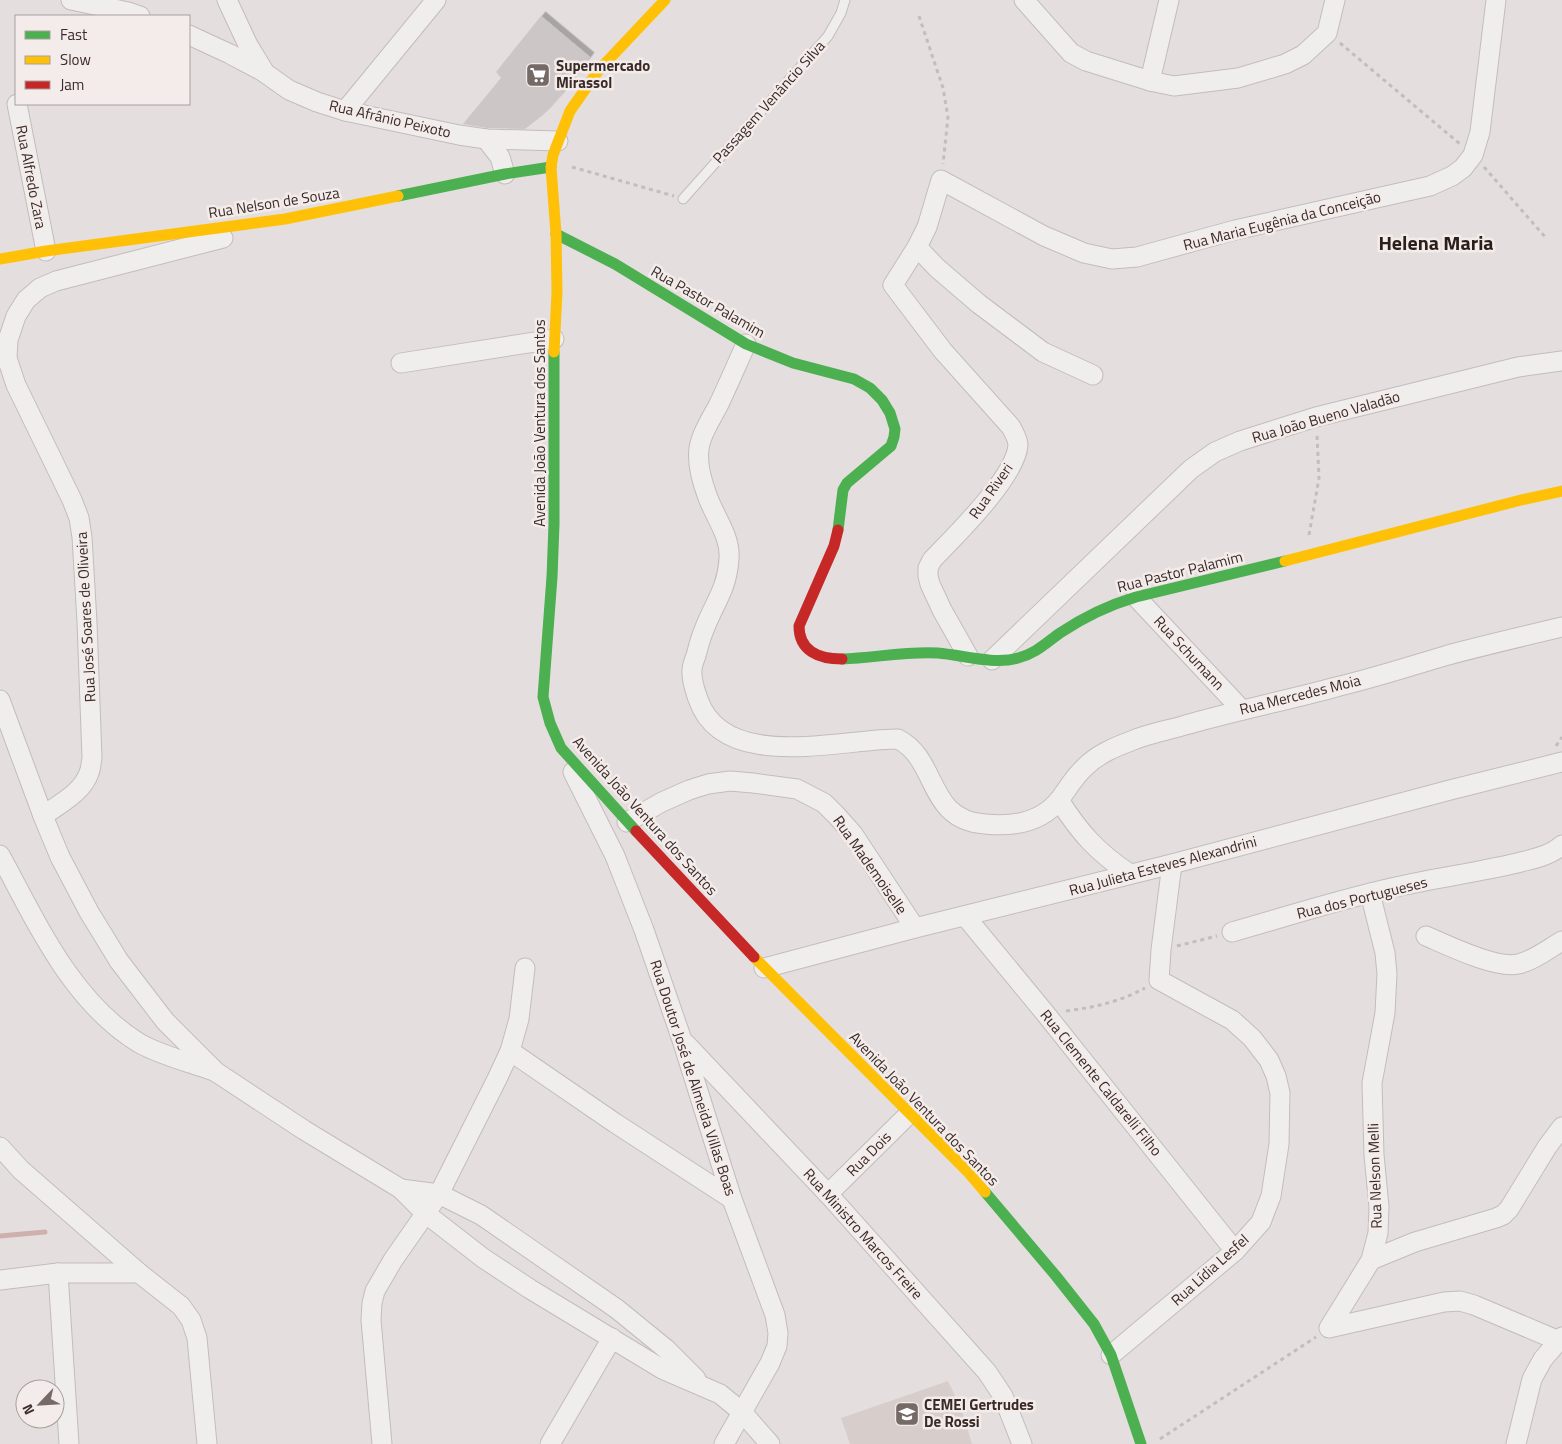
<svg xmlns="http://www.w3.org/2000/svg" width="1562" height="1444" font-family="'Titillium Web',sans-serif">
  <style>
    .built { fill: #d7cecc }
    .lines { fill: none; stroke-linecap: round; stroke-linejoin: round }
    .stream { stroke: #ceb1ac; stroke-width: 5 }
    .building { fill: #ccc7c6; filter: url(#shadow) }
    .lane-casing { stroke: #c2bdbc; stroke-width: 11 }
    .street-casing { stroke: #c2bdbc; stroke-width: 21 }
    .path { stroke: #c2bebd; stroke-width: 3; stroke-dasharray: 4 4; stroke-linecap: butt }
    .lane { stroke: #f0eeed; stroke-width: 9 }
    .street { stroke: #f0eeed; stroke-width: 19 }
    .fast { stroke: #4caf50; stroke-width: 11 }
    .slow { stroke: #ffc107; stroke-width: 11 }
    .jam { stroke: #c62828; stroke-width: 11 }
    .labels { text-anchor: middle; stroke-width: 5; stroke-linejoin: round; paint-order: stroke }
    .poi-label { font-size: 15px; font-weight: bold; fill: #3b2b26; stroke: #f3eceb; text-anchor: start }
    .street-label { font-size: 15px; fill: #3b2b26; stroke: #f3eceb }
    .district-label { font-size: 20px; font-weight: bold; fill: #2c1e19; stroke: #f3eceb }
  </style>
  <defs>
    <filter id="shadow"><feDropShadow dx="4.5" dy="-4.5" stdDeviation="0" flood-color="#0004"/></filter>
  </defs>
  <rect width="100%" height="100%" fill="#e4dfde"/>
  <polygon class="built" points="948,1381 962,1411 972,1444 850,1444 841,1418"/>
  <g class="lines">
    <polyline class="stream" points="0,1236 45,1232"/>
  </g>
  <polygon class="building" points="541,16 590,57 561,95 543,115 525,129 487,128 463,124 501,78 496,72"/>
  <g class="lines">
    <defs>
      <polyline id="lane" points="683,199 828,36 841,13 845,0"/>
      <g id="street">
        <polyline points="71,0 128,12 140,16"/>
        <polyline points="227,0 248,45 265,73 289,90 317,102 345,111 459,135 486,139 558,141"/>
        <polyline points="1024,0 1071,53 1086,61 1150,81 1174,86 1238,78 1285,64 1303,55 1327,33 1335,0"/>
        <polyline points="189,35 230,54 264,72"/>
        <polyline points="1150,81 1169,0"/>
        <polyline points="17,104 46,251"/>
        <polyline points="345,111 436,0"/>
        <polyline points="486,139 500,157 505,174"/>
        <polyline points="917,247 937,268 979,304 1043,352 1093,375"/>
        <path d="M746 344C737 364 728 385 718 406 712 417 705 428 701 440 695 457 701 479 707 495 714 516 731 536 729 559 727 590 714 603 704 630 701 637 699 644 697 652 696 657 692 664 692 670 691 680 695 690 698 699 723 773 840 739 898 739 939 760 926 820 985 824 1013 827 1041 823 1060 799 1068 788 1075 776 1085 767 1098 754 1115 747 1131 741 1147 734 1165 731 1182 726 1233 711 1285 701 1336 687 1374 678 1411 666 1448 655 1486 645 1524 636 1562 627"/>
        <polyline points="401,363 554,339"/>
        <polyline points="1136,597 1242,710"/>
        <path d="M968 656 942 610 930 584 928 576V568L932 560C954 537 1016 477 1018 445 1018 439 1014 433 1011 427L943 351 893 285 917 247 927 227 941 180 1044 236 1084 253 1112 259 1137 257 1235 230 1430 186 1452 176 1463 168 1473 155 1480 132 1496 0"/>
        <polyline points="992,660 1191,469 1215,452 1240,441 1316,417 1518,367 1562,361"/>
        <polyline points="0,700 43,816 60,857 89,912 119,961 165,1021 216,1072 304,1130 401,1189 425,1213 483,1258 530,1289 662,1369 720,1394 742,1412 770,1444"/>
        <polyline points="573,772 615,856 644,930 682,1040 732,1199 775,1315 778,1333 777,1346 770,1363 724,1444"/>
        <path d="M1059 800C1080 833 1097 852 1130 874"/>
        <path d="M43 816C59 804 82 793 89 773 91 768 91 763 92 758L87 622 82 537 79 518 72 500 16 385 7 358 8 340 16 316 26 300 40 288 56 281 223 238"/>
        <polyline points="627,822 662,802 689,790 708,784 730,781 753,783 797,789 824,803 837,816 853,834 915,928"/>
        <path d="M0 855C37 923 71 1001 139 1043 160 1055 188 1062 211 1070"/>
        <polyline points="1370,893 1385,953 1387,974 1385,1013 1372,1083 1374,1155 1379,1207 1378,1233 1371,1260 1329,1328 1444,1302 1460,1301 1474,1305 1559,1341"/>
        <polyline points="965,916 1045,1013 1235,1251"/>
        <path d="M1232 932C1289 916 1346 897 1405 885 1442 877 1479 872 1517 863 1532 859 1550 856 1562 845"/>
        <path d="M1426 936C1447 945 1496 969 1518 964 1533 961 1548 949 1562 941"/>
        <polyline points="764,968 915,928 1172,864 1450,790 1562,762"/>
        <polyline points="686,1044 828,1194 987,1372 1003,1396 1022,1444"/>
        <polyline points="510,1051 615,1123 732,1199"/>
        <polyline points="0,1147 21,1170 139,1273 181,1306 191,1320 197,1338 207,1444"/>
        <polyline points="401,1189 439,1194 481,1215 617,1309 666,1349 696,1379"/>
        <polyline points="828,1194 910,1113"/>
        <polyline points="1371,1260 1415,1242 1496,1218 1503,1215 1509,1209 1547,1147 1562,1127"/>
        <polyline points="58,1273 69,1444"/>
        <polyline points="0,1280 58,1273 139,1273"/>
        <polyline points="1111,1355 1235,1251 1261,1222 1271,1196 1279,1144 1280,1093 1276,1076 1269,1060 1252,1038 1232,1020 1159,980 1161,950 1172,864"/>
        <polyline points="382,1444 371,1320 372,1303 375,1291 393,1260 439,1194 497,1079 510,1051 519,1019 525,968"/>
        <polyline points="550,1444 612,1338"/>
        <polyline points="1516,1444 1532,1379 1543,1359 1562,1337"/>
      </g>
    </defs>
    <use href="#lane" class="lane-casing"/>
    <use href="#street" class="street-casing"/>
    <g class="path">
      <polyline points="919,16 943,88 948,117 943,164"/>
      <polyline points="1340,43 1460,144"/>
      <polyline points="572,167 674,196"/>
      <polyline points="1484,167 1546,238"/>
      <polyline points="1309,535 1319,478 1317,435"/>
      <polyline points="1556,746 1562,737"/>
      <polyline points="1177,946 1217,936"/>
      <path d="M1066 1011C1096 1007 1119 1002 1145 988"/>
      <polyline points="1160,1439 1316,1337"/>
    </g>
    <use href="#lane" class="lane"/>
    <use href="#street" class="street"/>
    <g class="fast">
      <polyline points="398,196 505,174 551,167"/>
      <polyline points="556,234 615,264 746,344 793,363 854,379 870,388 882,400 890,413 895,429 894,437 891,446 847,483 843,490 838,530"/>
      <polyline points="554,352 554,524 552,577 543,697 550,723 561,748 636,831"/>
      <path d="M842 659C874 658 906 651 938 653 962 655 994 665 1018 658 1035 654 1046 643 1060 633 1084 617 1109 605 1136 597L1285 561"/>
      <polyline points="985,1192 1056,1276 1094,1324 1111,1355 1141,1444"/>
    </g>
    <g class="slow">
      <polyline points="0,259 46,251 285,219 398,196"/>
      <polyline points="554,352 557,292 556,234 551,167 553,155 570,111 598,71 665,0"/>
      <polyline points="1285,561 1521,500 1562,491"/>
      <polyline points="754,957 967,1171 985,1192"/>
    </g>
    <g class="jam">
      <path d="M838 530 834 546 799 626C799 651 819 659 842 659"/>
      <polyline points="636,831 754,957"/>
    </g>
  </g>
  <defs>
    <symbol id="supermarket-square" viewBox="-11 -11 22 22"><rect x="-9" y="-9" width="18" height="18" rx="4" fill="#766a66" stroke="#f3eceb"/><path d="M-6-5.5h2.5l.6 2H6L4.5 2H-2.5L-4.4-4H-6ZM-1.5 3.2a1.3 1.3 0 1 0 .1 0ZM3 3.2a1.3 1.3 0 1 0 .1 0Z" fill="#fff"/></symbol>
    <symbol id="school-square" viewBox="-11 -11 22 22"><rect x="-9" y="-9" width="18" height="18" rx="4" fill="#766a66" stroke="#f3eceb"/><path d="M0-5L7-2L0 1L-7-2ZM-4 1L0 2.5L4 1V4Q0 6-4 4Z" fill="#fff"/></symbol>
  </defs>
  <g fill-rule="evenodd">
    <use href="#supermarket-square" x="524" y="61" width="28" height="28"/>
    <use href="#school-square" x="893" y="1400" width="28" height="28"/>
  </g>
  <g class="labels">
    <g class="poi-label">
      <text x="556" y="71">Supermercado<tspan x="556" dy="17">Mirassol</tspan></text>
      <text x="924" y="1410">CEMEI Gertrudes<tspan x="924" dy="17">De Rossi</tspan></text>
    </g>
    <g class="street-label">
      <text transform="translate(769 102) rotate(-48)" y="5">Passagem Venâncio Silva</text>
      <text transform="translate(390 119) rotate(13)" y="5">Rua Afrânio Peixoto</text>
      <text transform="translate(31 177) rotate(79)" y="5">Rua Alfredo Zara</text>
      <text transform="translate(274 203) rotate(-9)" y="5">Rua Nelson de Souza</text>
      <text transform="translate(1282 221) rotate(-14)" y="5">Rua Maria Eugênia da Conceição</text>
      <text transform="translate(708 302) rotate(30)" y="5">Rua Pastor Palamim</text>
      <text transform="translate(1326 417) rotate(-16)" y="5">Rua João Bueno Valadão</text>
      <text transform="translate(540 423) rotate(-90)" y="5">Avenida João Ventura dos Santos</text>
      <text transform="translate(991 491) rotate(-55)" y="5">Rua Riveri</text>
      <text transform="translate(1180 572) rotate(-14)" y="5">Rua Pastor Palamim</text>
      <text transform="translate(86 617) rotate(-93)" y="5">Rua José Soares de Oliveira</text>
      <text transform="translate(1189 653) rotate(47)" y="5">Rua Schumann</text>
      <text transform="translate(1300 695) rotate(-14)" y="5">Rua Mercedes Moia</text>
      <text transform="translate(645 816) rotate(48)" y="5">Avenida João Ventura dos Santos</text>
      <text transform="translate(870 865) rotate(55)" y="5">Rua Mademoiselle</text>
      <text transform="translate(1163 866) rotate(-15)" y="5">Rua Julieta Esteves Alexandrini</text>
      <text transform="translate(1362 898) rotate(-14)" y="5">Rua dos Portugueses</text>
      <text transform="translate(693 1078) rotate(72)" y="5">Rua Doutor José de Almeida Villas Boas</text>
      <text transform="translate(1101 1083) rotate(51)" y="5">Rua Clemente Caldarelli Filho</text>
      <text transform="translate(924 1109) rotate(46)" y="5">Avenida João Ventura dos Santos</text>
      <text transform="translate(869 1154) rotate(-45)" y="5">Rua Dois</text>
      <text transform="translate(1375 1176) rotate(-92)" y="5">Rua Nelson Melli</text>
      <text transform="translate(863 1234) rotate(48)" y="5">Rua Ministro Marcos Freire</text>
      <text transform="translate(1210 1270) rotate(-42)" y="5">Rua Lídia Lesfel</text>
    </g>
    <g class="district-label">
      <text x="1436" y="250">Helena Maria</text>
    </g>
  </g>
  <rect x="15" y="15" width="175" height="90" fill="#f3eceb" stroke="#a99f9c"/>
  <rect x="25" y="31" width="25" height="8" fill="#4caf50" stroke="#a99f9c"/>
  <text x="60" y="40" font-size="15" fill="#3b2b26">Fast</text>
  <rect x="25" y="56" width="25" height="8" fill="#ffc107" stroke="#a99f9c"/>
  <text x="60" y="65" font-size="15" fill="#3b2b26">Slow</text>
  <rect x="25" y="81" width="25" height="8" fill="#c62828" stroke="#a99f9c"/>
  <text x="60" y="90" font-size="15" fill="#3b2b26">Jam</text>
  <g transform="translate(40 1404) rotate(245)"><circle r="24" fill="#f3eceb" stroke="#a99f9c"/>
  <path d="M0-4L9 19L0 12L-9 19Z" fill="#766a66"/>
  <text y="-8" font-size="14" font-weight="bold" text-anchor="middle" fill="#3b2b26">N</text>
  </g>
</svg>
